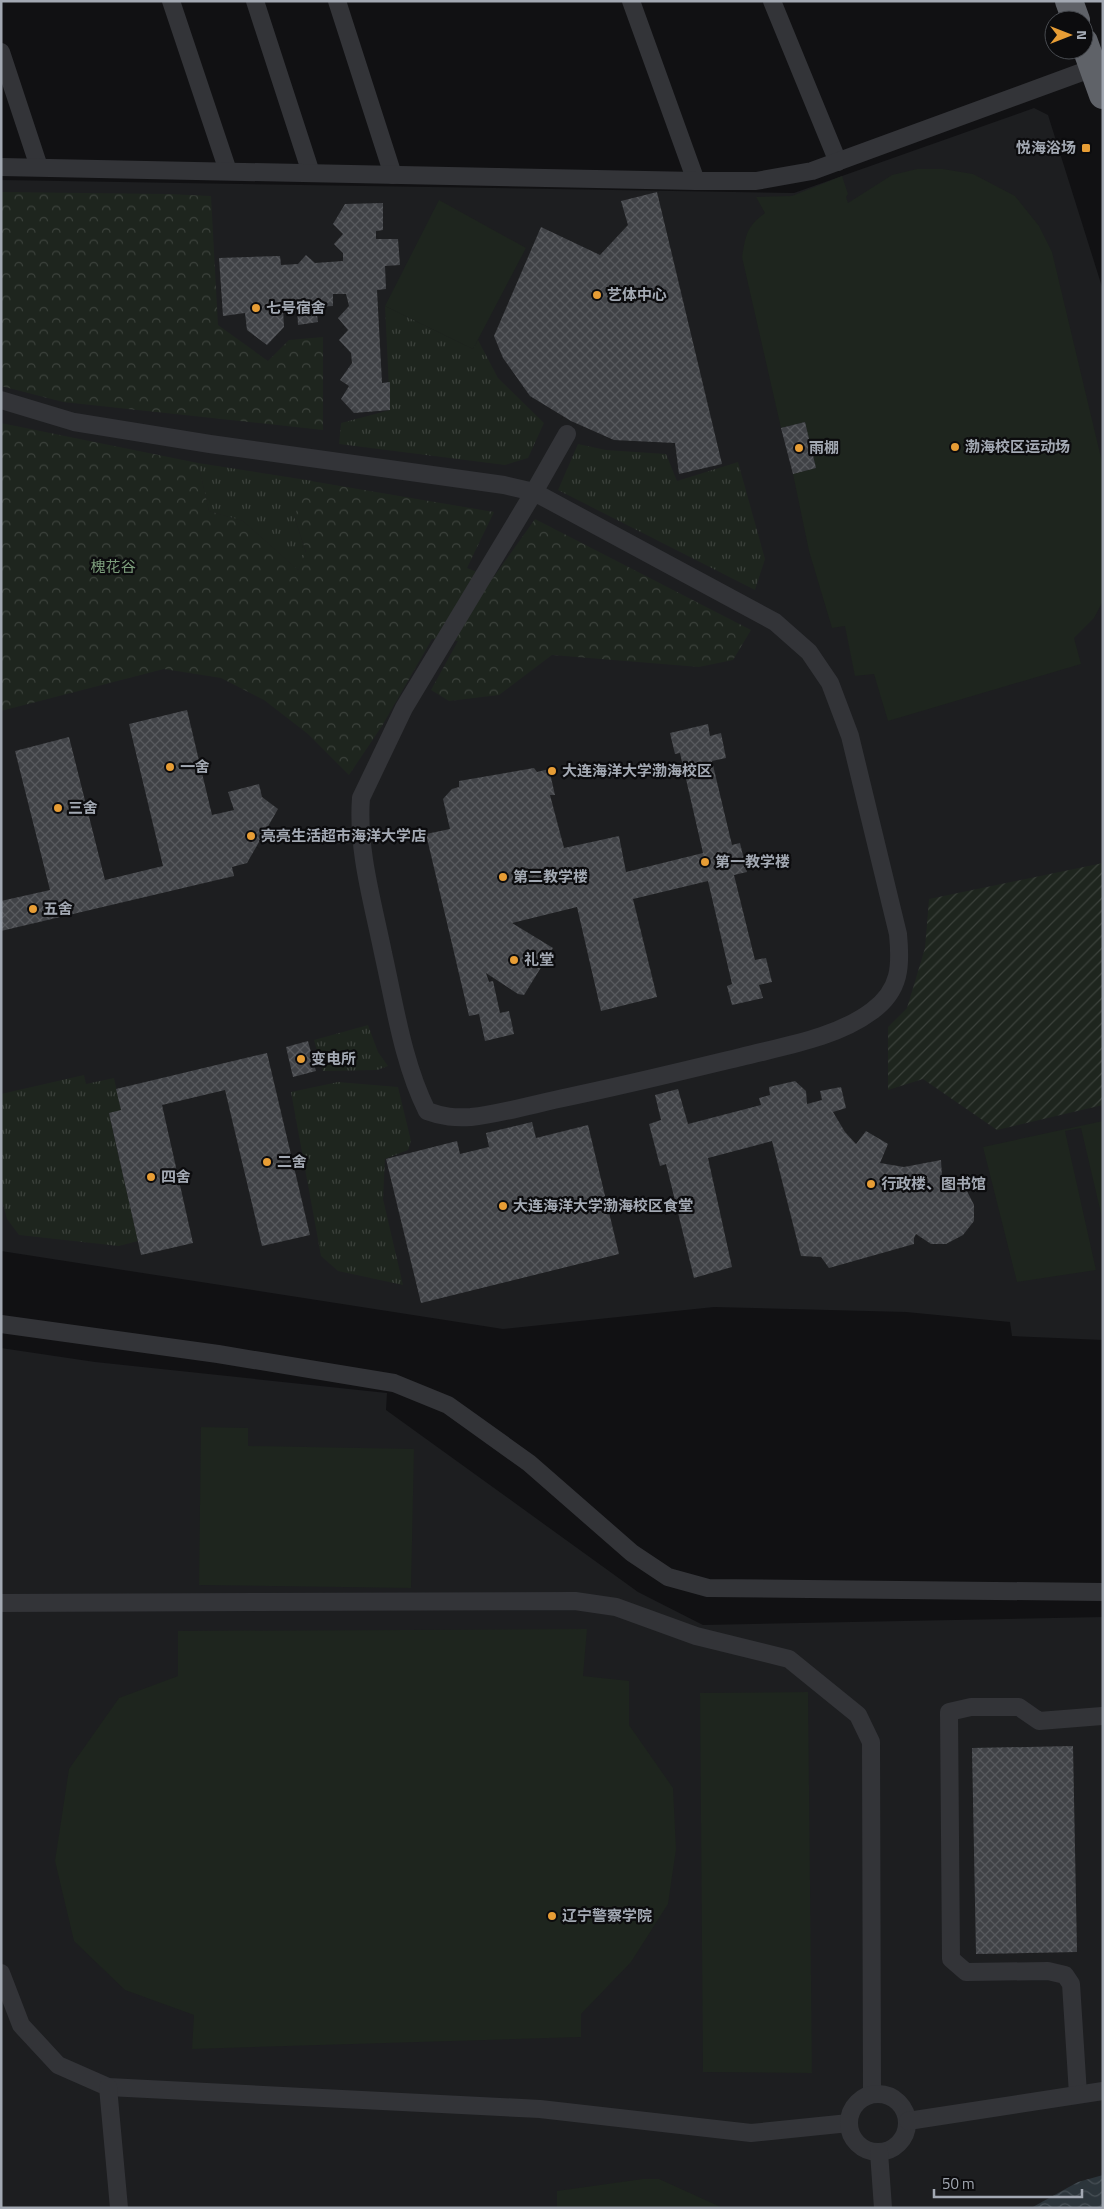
<svg xmlns="http://www.w3.org/2000/svg" width="1104" height="2209" font-family="'Titillium Web','Noto Sans SC',sans-serif">
  <style>
    .built { fill: #1d1e20 }
    .grass { fill: url(#grass-tufts) }
    .forest { fill: url(#forest-crowns) }
    .park { fill: #1e251e }
    .garden { fill: url(#garden-furrows) }
    .water { fill: url(#water-waves) }
    .building { fill: url(#building-cross-hatch) }
    .lines { fill: none; stroke-linecap: round; stroke-linejoin: round }
    .street { stroke: #333438; stroke-width: 18 }
    .highway { stroke: #5f6268; stroke-width: 28 }
    .poi-dot { fill: #e79d35; stroke: #0c0c0e; stroke-width: 2 }
    .labels { text-anchor: middle; stroke-width: 4.5; stroke-linejoin: round; paint-order: stroke }
    .poi-label { font-size: 15px; font-weight: bold; fill: #a3a9b3; stroke: #0c0c0e; text-anchor: start }
    .park-label { font-size: 15px; fill: #7c9d7b; stroke: #0c0c0e }
  </style>
  <defs>
    <pattern id="grass-tufts" width="24" height="20" patternUnits="userSpaceOnUse" patternTransform="scale(1.25)"><rect width="24" height="20" fill="#1e251e"/><path d="M3 7l-1-3M5 7V3M7 7l1-3M15 17l-1-3M17 17v-4M19 17l1-3" fill="none" stroke="#3c423c"/></pattern>
    <pattern id="forest-crowns" width="20" height="18" patternUnits="userSpaceOnUse" patternTransform="scale(1.25)"><rect width="20" height="18" fill="#1e251e"/><path d="M2 6a3 3 0 1 1 6 0M12 15a3 3 0 1 1 6 0" fill="none" stroke="#3c423c"/></pattern>
    <pattern id="garden-furrows" width="10" height="10" patternUnits="userSpaceOnUse" patternTransform="scale(1.25)"><rect width="10" height="10" fill="#1e251e"/><path d="M-1 1l2-2M0 10L10 0M9 11l2-2" fill="none" stroke="#3c423c"/></pattern>
    <pattern id="water-waves" width="16" height="10" patternUnits="userSpaceOnUse" patternTransform="scale(1.25)"><rect width="16" height="10" fill="#2c353b"/><path d="M0 5q4-4 8 0t8 0" fill="none" stroke="#474f55"/></pattern>
    <pattern id="building-cross-hatch" width="8" height="8" patternUnits="userSpaceOnUse" patternTransform="scale(1.25)"><rect width="8" height="8" fill="#404246"/><path d="M0 0l8 8M0 8l8-8" fill="none" stroke="#585a5e"/></pattern>
  </defs>
  <rect width="100%" height="100%" fill="#111113"/>
  <g class="built">
    <polygon points="1034,108 1048,115 1103,290 1103,1340 1012,1336 1010,1322 906,1312 714,1307 503,1329 1,1251 1,180 794,193"/>
    <polygon points="1,1348 95,1362 387,1393 386,1410 638,1592 703,1625 1103,1617 1103,2208 1,2208"/>
  </g>
  <g class="grass">
    <polygon points="385,306 473,349 478,340 498,378 544,423 528,458 505,465 339,444 341,423 390,410"/>
    <polygon points="578,444 606,450 666,454 677,481 738,462 765,559 755,590 558,490"/>
    <polygon points="198,463 313,481 294,516 306,553 298,570 243,521 209,511"/>
    <polygon points="368,1025 378,1052 388,1066 377,1070 323,1071 314,1040"/>
    <polygon points="84,1075 86,1084 114,1078 121,1110 109,1114 138,1241 119,1246 19,1235 7,1219 1,1196 1,1094"/>
    <polygon points="338,1082 398,1087 411,1141 408,1150 385,1159 383,1199 403,1285 338,1271 321,1256 291,1092"/>
  </g>
  <g class="forest">
    <polygon points="1,192 169,194 211,196 218,325 268,361 289,340 323,337 323,430 63,402 1,386"/>
    <polygon points="1,423 198,463 209,511 243,521 298,570 306,552 294,516 311,481 494,512 467,568 493,578 535,519 751,630 733,660 699,667 552,655 499,695 449,701 431,690 458,641 432,639 382,726 349,775 308,734 264,700 221,678 164,669 1,711"/>
  </g>
  <g class="park">
    <path d="M917 169H943L973 174 1015 196 1039 226 1052 252 1103 466V601L1094 618 1074 638 1081 664 888 721 874 674 855 676 845 626 832 628 809 551 793 474 816 468 805 422 781 428 742 257C746 235 746 227 765 213L756 197 792 196 842 176 848 194 846 197 848 203 892 175Z"/>
    <polygon points="439,200 526,248 473,349 385,306"/>
    <polygon points="1103,1121 1103,1222 1081,1128 1065,1131 1096,1270 1017,1282 983,1147"/>
    <polygon points="201,1427 248,1428 248,1446 414,1449 411,1588 199,1585"/>
    <polygon points="587,1629 583,1676 629,1681 629,1725 673,1788 676,1849 668,1904 631,1962 581,2014 581,2037 192,2049 194,2015 125,1990 74,1941 55,1861 69,1769 119,1698 178,1676 178,1631"/>
    <polygon points="808,1692 812,2073 703,2072 700,1693"/>
    <polygon points="643,2179 659,2179 723,2208 557,2208 557,2191"/>
  </g>
  <polygon class="garden" points="1103,863 1103,1105 997,1130 923,1079 888,1090 888,1027 907,1008 925,948 929,899"/>
  <polygon class="water" points="1103,2175 1103,2208 1031,2208 1078,2182"/>
  <g class="building">
    <polygon points="657,192 722,464 679,474 675,443 614,440 571,421 530,396 503,358 494,336 541,227 600,255 628,225 621,201"/>
    <polygon points="383,203 383,230 376,231 376,239 398,239 400,265 385,266 386,289 377,290 382,383 390,382 390,410 354,413 341,399 349,386 340,380 352,363 351,353 339,340 348,330 338,318 349,306 346,294 333,294 333,306 316,307 318,322 298,325 297,308 283,309 284,327 267,345 247,330 245,313 223,316 219,258 280,256 281,265 298,264 306,255 315,263 343,261 343,253 334,244 343,234 333,224 345,204"/>
    <polygon points="805,422 816,468 793,474 781,428"/>
    <polygon points="187,710 212,815 234,810 228,792 259,784 262,797 278,809 247,863 232,867 234,876 1,931 1,901 50,890 15,751 69,737 105,880 163,866 129,724"/>
    <polygon points="708,724 710,736 721,733 726,758 712,761 732,845 740,843 747,872 734,875 755,960 766,958 772,982 759,985 763,998 732,1005 727,986 732,984 708,881 633,899 657,997 601,1011 577,907 512,923 553,948 524,995 518,994 486,973 489,982 493,981 500,1013 509,1011 514,1034 485,1041 479,1014 469,1016 426,834 450,829 443,799 452,789 459,787 459,781 534,768 537,772 549,769 555,795 550,795 564,848 619,836 626,872 703,853 680,753 675,754 670,733"/>
    <polygon points="308,1041 316,1071 293,1077 286,1047"/>
    <polygon points="267,1053 310,1235 262,1246 225,1090 162,1105 193,1243 141,1255 109,1113 121,1110 116,1089"/>
    <polygon points="795,1081 806,1091 807,1104 822,1100 820,1091 841,1087 846,1108 833,1112 845,1132 856,1144 866,1131 888,1144 880,1163 904,1167 941,1160 942,1177 954,1179 966,1189 974,1205 974,1221 963,1235 946,1244 931,1244 916,1234 914,1238 914,1244 829,1268 821,1257 801,1256 772,1141 708,1158 732,1267 694,1278 666,1164 660,1166 649,1124 661,1120 655,1095 678,1089 688,1124 761,1105 759,1098 770,1095 769,1087"/>
    <polygon points="532,1122 536,1138 588,1125 619,1254 421,1303 386,1159 457,1141 460,1154 489,1147 486,1133"/>
    <polygon points="1073,1746 1077,1952 976,1954 972,1748"/>
  </g>
  <g class="lines">
    <g class="street">
      <polyline points="171,1 228,171"/>
      <polyline points="255,1 311,173"/>
      <polyline points="337,1 393,175"/>
      <polyline points="631,1 696,181"/>
      <polyline points="772,1 838,162"/>
      <polyline points="1,52 39,167"/>
      <polyline points="1,167 696,181 756,181 812,171 1093,68"/>
      <path d="M1 400 74 422 210 444 504 485 534 492 775 622 809 652 830 683 850 736 898 934C901 965 901 990 872 1011 836 1038 784 1046 741 1057 683 1071 626 1085 568 1097 538 1103 501 1114 471 1117 455 1118 443 1117 427 1111 403 1063 395 1006 383 953 373 903 357 850 361 798L404 708 534 492 567 434"/>
      <polyline points="1,1324 218,1354 394,1383 448,1405 529,1463 632,1553 668,1577 708,1588 1103,1592"/>
      <polyline points="1,1603 575,1601 616,1607 696,1636 789,1659 858,1715 871,1742 872,2094"/>
      <polyline points="1,1973 21,2025 58,2065 108,2087 540,2109 751,2133 849,2123"/>
      <polyline points="108,2087 119,2208"/>
      <circle cx="878" cy="2123" r="29"/>
      <polyline points="1078,2094 1071,1984 1065,1975 1048,1971 966,1972 951,1959 949,1712 971,1707 1019,1707 1039,1721 1102,1716"/>
      <polyline points="908,2121 1103,2091"/>
      <polyline points="879,2152 883,2208"/>
    </g>
    <g class="highway">
      <polyline points="1069,1 1076,20"/>
      <polyline points="1084,42 1103,95"/>
    </g>
  </g>
  <g class="poi-dot">
    <rect x="1081" y="143" width="10" height="10" rx="2.5"/>
    <circle cx="597" cy="295" r="5"/>
    <circle cx="256" cy="308" r="5"/>
    <circle cx="955" cy="447" r="5"/>
    <circle cx="799" cy="448" r="5"/>
    <circle cx="170" cy="767" r="5"/>
    <circle cx="552" cy="771" r="5"/>
    <circle cx="58" cy="808" r="5"/>
    <circle cx="251" cy="836" r="5"/>
    <circle cx="705" cy="862" r="5"/>
    <circle cx="503" cy="877" r="5"/>
    <circle cx="33" cy="909" r="5"/>
    <circle cx="514" cy="960" r="5"/>
    <circle cx="301" cy="1059" r="5"/>
    <circle cx="267" cy="1162" r="5"/>
    <circle cx="151" cy="1177" r="5"/>
    <circle cx="871" cy="1184" r="5"/>
    <circle cx="503" cy="1206" r="5"/>
    <circle cx="552" cy="1916" r="5"/>
  </g>
  <g class="labels">
    <g class="poi-label">
      <text x="1076" y="153" text-anchor="end">悦海浴场</text>
      <text x="607" y="300">艺体中心</text>
      <text x="266" y="313">七号宿舍</text>
      <text x="965" y="452">渤海校区运动场</text>
      <text x="809" y="453">雨棚</text>
      <text x="180" y="772">一舍</text>
      <text x="562" y="776">大连海洋大学渤海校区</text>
      <text x="68" y="813">三舍</text>
      <text x="261" y="841">亮亮生活超市海洋大学店</text>
      <text x="715" y="867">第一教学楼</text>
      <text x="513" y="882">第二教学楼</text>
      <text x="43" y="914">五舍</text>
      <text x="524" y="965">礼堂</text>
      <text x="311" y="1064">变电所</text>
      <text x="277" y="1167">二舍</text>
      <text x="161" y="1182">四舍</text>
      <text x="881" y="1189">行政楼、图书馆</text>
      <text x="513" y="1211">大连海洋大学渤海校区食堂</text>
      <text x="562" y="1921">辽宁警察学院</text>
    </g>
    <g class="park-label">
      <text x="113" y="572">槐花谷</text>
    </g>
  </g>
  <rect width="1104" height="2209" fill="none" stroke="#a3a9b3" stroke-width="5"/>
  <g transform="translate(1069 35) rotate(90)"><circle r="24" fill="#0c0c0e" stroke="#484b50"/>
  <path d="M0-4L9 19L0 12L-9 19Z" fill="#e79d35"/>
  <text y="-8" font-size="14" font-weight="bold" text-anchor="middle" fill="#a3a9b3">N</text>
  </g>
  <path d="M934 2189v8h148v-8" fill="none" stroke="#a3a9b3" stroke-width="2.5"/>
  <text x="942" y="2189" font-size="15" fill="#a3a9b3" stroke="#0c0c0e" stroke-width="4" paint-order="stroke">50 m</text>
</svg>
